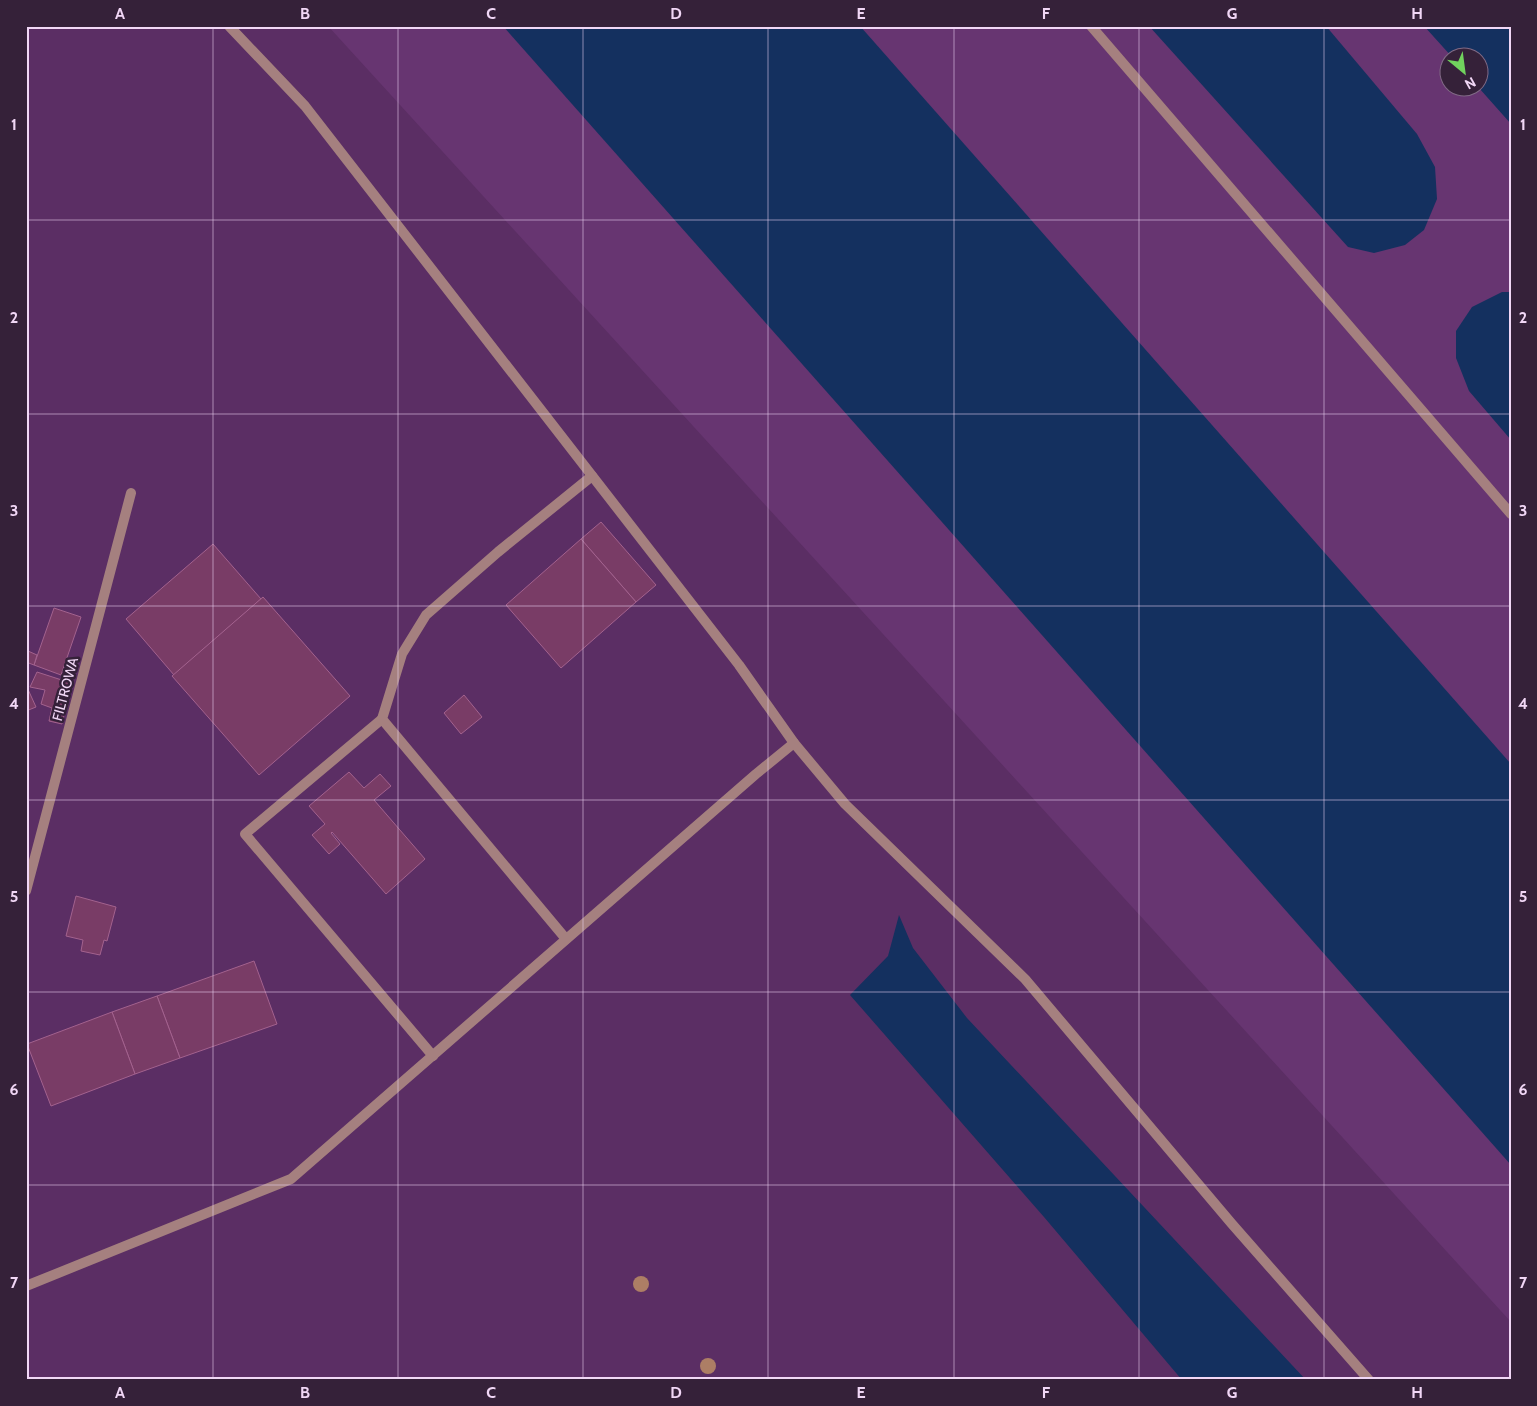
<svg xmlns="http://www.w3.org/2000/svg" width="1537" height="1406" font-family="Cabin,sans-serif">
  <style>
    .built { fill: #673571; fill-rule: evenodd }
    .water { fill: #14305f }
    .building { fill: #793c66; stroke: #a3628e }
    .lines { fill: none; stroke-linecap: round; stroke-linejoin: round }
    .path { stroke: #9f7aa6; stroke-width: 3; stroke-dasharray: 4 4; stroke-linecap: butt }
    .lane { stroke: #a5807f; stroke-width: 10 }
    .street { stroke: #a5807f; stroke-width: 10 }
    .tree { fill: #ad7e65 }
    .grid { fill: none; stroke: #f1d7f6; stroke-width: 1; stroke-opacity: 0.55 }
    .labels { text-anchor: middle; stroke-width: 5; stroke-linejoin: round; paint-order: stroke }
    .street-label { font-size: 14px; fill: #f1d7f6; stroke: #352139 }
    .neatline { fill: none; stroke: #f1d7f6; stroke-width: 2 }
    .grid-label { font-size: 16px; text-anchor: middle; font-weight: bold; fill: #f1d7f6 }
  </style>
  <rect width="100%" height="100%" fill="#5b2e64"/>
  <path class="built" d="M328 26H1511V1322ZM1450 58H1480V88H1450Z"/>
  <g class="water">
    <polygon points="503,26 860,26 1511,764 1511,1165"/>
    <polygon points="1149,26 1326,26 1417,134 1435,167 1437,199 1424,230 1405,245 1374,253 1348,247"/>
    <polygon points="1424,26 1511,26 1511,124 1479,88 1480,58 1452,57"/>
    <polygon points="1502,292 1511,292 1511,440 1469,391 1456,358 1456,331 1472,307"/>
    <polygon points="899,915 913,948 967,1018 1306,1380 1182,1380 1044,1217 850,995 888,956"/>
  </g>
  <g class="building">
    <polygon points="601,522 656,585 636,602 581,539"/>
    <polygon points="581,539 636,602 561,668 506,605"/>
    <polygon points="213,544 261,599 174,675 126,619"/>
    <polygon points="263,597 350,696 259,775 172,676"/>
    <polygon points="54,608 81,617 61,675 34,665"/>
    <polygon points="28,651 37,655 34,665 26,662"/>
    <polygon points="37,672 71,683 62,724 49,721 52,708 41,704 45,690 30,687"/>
    <polygon points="26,685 36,707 26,711"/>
    <polygon points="464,695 482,717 461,734 444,713"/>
    <polygon points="349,772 364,788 380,774 391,786 374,800 425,859 386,894 332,832 331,833 340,844 329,854 312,835 325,824 309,806"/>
    <polygon points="76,896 116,907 107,941 104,940 100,955 81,951 83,940 66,936"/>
    <polygon points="254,961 277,1024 180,1058 157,996"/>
    <polygon points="157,996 180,1058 135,1074 112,1012"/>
    <polygon points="112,1012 135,1074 51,1106 27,1044"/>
  </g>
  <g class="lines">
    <polyline class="path" points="26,1372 30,1380"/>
    <g class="lane">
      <polyline points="229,26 305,106 739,665 794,743 845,804 1025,979 1232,1224 1369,1380"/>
      <polyline points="1091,26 1511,514"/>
      <polyline points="382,719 245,834 433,1056"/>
      <polyline points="566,939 382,719 402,654 426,615 498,552 592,476"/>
      <polyline points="26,1286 291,1179 756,774 794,743"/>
    </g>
    <polyline class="street" points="26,891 131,493"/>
  </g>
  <g class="tree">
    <circle cx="641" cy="1284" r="8"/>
    <circle cx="708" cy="1366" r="8"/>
  </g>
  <path class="grid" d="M213 26V1380M398 26V1380M583 26V1380M768 26V1380M954 26V1380M1139 26V1380M1324 26V1380M26 220H1511M26 414H1511M26 606H1511M26 800H1511M26 992H1511M26 1185H1511"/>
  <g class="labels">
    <g class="street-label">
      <text transform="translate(65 689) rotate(-75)" y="5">FILTROWA</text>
    </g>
  </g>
  <rect width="1537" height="1406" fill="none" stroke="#352139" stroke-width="55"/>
  <g transform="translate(1464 72) rotate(151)"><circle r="24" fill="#352139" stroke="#806a85"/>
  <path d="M0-4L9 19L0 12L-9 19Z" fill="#71d25e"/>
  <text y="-8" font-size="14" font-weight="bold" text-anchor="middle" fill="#f1d7f6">N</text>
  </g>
  <rect x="28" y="28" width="1482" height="1350" class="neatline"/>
  <g class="grid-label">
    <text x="120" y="19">A</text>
    <text x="305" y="19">B</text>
    <text x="491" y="19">C</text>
    <text x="676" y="19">D</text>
    <text x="861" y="19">E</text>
    <text x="1046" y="19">F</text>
    <text x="1232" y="19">G</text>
    <text x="1417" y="19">H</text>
    <text x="14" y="130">1</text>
    <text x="1523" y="130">1</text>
    <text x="14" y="323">2</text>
    <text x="1523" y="323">2</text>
    <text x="14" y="516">3</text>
    <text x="1523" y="516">3</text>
    <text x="14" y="709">4</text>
    <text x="1523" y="709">4</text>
    <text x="14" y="902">5</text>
    <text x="1523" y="902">5</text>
    <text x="14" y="1095">6</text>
    <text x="1523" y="1095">6</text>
    <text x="14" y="1288">7</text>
    <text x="1523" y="1288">7</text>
    <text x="120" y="1398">A</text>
    <text x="305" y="1398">B</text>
    <text x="491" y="1398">C</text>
    <text x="676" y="1398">D</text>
    <text x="861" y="1398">E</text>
    <text x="1046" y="1398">F</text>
    <text x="1232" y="1398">G</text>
    <text x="1417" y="1398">H</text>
  </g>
</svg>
